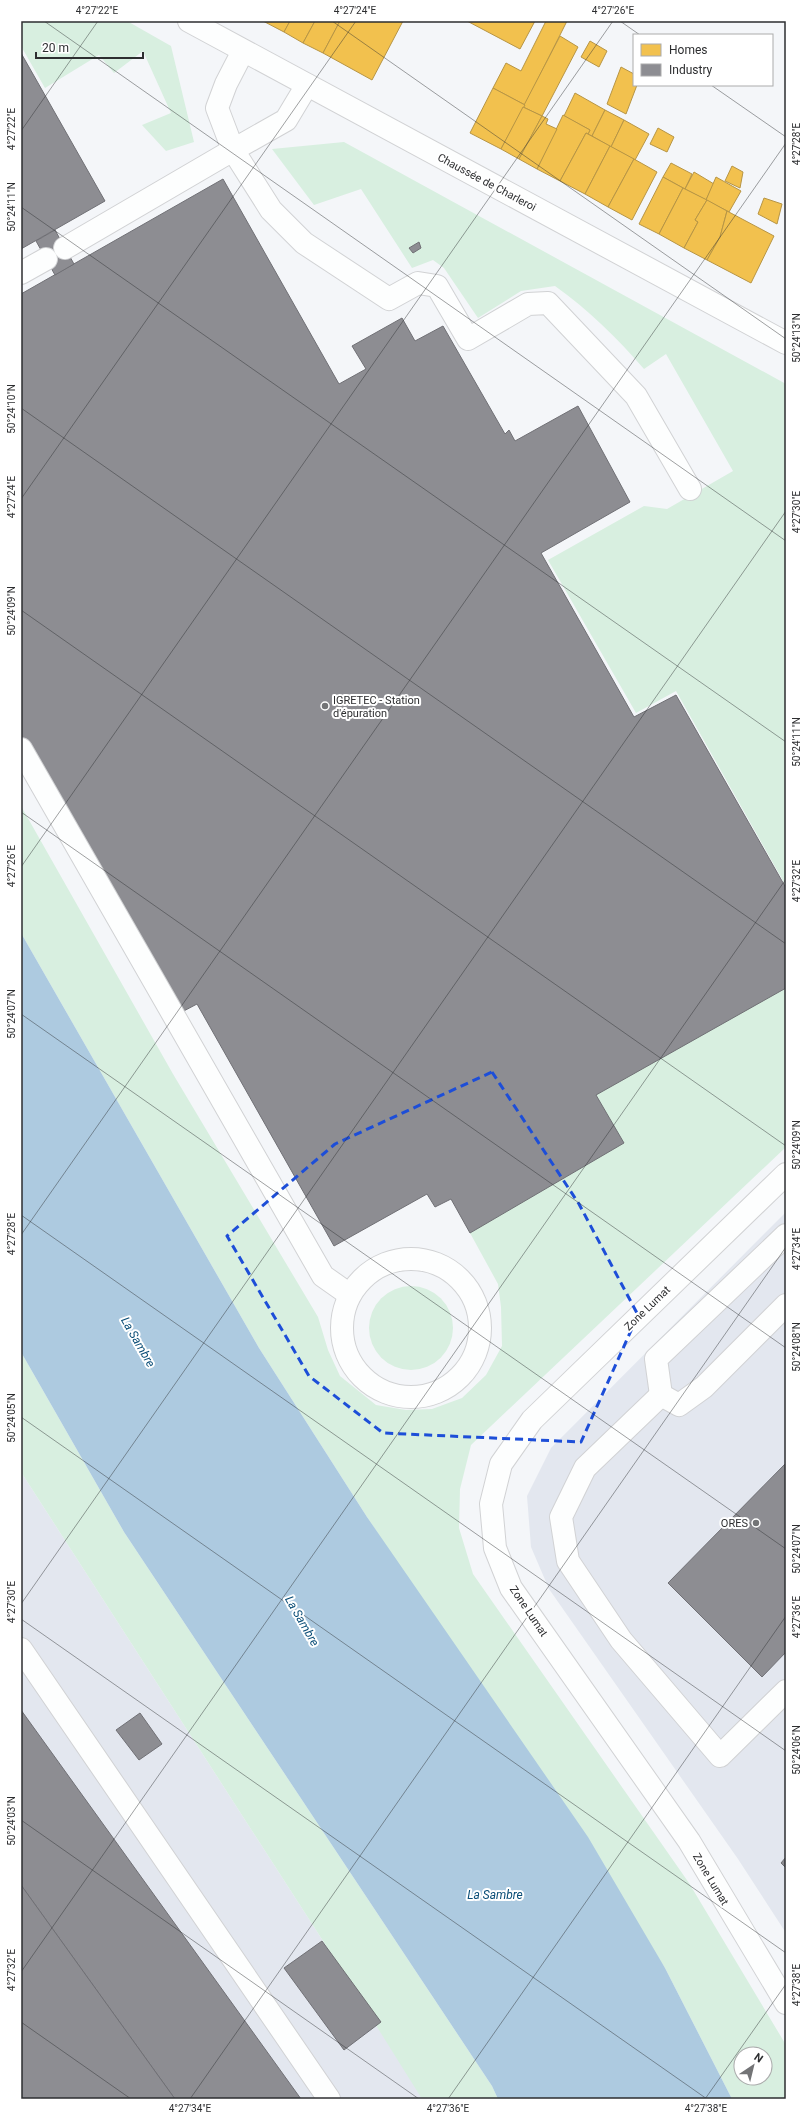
<svg xmlns="http://www.w3.org/2000/svg" width="807" height="2120" font-family="Roboto,sans-serif">
  <style>
    .built { fill: #e3e7ef }
    .green { fill: #d8efe0; fill-rule: evenodd }
    .water { fill: #adcae0 }
    .homes { fill: #f2c14e; stroke: #b79545 }
    .industry { fill: #8d8d92; stroke: #707075 }
    .lines { fill: none; stroke-linecap: round; stroke-linejoin: round }
    .minor-casing { stroke: #d1d2d4; stroke-width: 24 }
    .major-casing { stroke: #d1d2d4; stroke-width: 24 }
    .minor { stroke: #fdfefe; stroke-width: 22 }
    .major { stroke: #fdfefe; stroke-width: 22 }
    .marked { fill: none; stroke: #1d4ed8; stroke-width: 3; stroke-dasharray: 8 5; stroke-linejoin: round }
    .ticks { fill: none; stroke: #2d2e30; stroke-width: 1; stroke-opacity: 0.45 }
    .poi-dot { fill: #737476; stroke: #fff; stroke-width: 1.5 }
    .labels { text-anchor: middle; stroke-width: 4; stroke-linejoin: round; paint-order: stroke }
    .street-label { font-size: 11px; fill: #2d2e30; stroke: #fff }
    .poi-label { font-size: 11px; fill: #2d2e30; stroke: #fff; text-anchor: start }
    .water-label { font-size: 12px; font-style: italic; fill: #084c76; stroke: #fff }
    .neatline { fill: none; stroke: #2d2e30; stroke-width: 1.5 }
    .ticks-label { font-size: 10px; text-anchor: middle; fill: #2d2e30 }
  </style>
  <rect width="100%" height="100%" fill="#f4f6f9"/>
  <g class="built">
    <polygon points="786,1212 786,1933 738,1859 549,1589 531,1547 527,1496 551,1448"/>
    <polygon points="21,1472 334,1958 425,2099 21,2099"/>
  </g>
  <g class="green">
    <polygon points="21,21 127,21 171,46 194,142 166,151 142,125 171,113 143,51 114,73 99,55 45,88 21,46"/>
    <path d="M344 142 786 384V886L676 691 636 713 548 560 644 506 667 509 733 471 666 354 644 369C617 338 589 310 555 286L521 291 478 318 444 268 433 260 412 268 361 189 314 205 272 149Z"/>
    <path d="M21 806 173 1074 318 1317 328 1350 340 1376 376 1405 406 1410 432 1409 462 1398 486 1375 502 1346 501 1307 498 1284 464 1222 619 1135 591 1086 786 977V1147L471 1445 460 1489 459 1528 473 1574 689 1883 786 2045V2099H732L665 1968 367 1517 259 1348 21 933ZM741 2054H765V2078H741Z"/>
    <circle cx="411" cy="1328" r="42"/>
    <polygon points="21,1352 124,1532 492,2086 498,2099 422,2099 334,1958 21,1472"/>
  </g>
  <polygon class="water" points="21,933 259,1348 367,1517 588,1837 665,1968 732,2099 498,2099 492,2086 124,1532 21,1352"/>
  <g class="homes">
    <polygon points="263,21 290,21 284,32"/>
    <polygon points="290,21 315,21 303,43 284,32"/>
    <polygon points="315,21 340,21 323,53 303,43"/>
    <polygon points="340,21 403,21 372,80 323,53"/>
    <polygon points="467,21 535,21 520,49"/>
    <polygon points="546,21 567,21 525,105 493,88 506,63 521,71"/>
    <polygon points="560,36 578,47 542,116 523,107"/>
    <polygon points="590,41 607,51 599,67 581,57"/>
    <polygon points="621,67 634,74 634,85 637,85 626,114 607,104"/>
    <polygon points="493,88 525,105 501,149 470,133"/>
    <polygon points="575,93 605,110 592,136 588,134 590,130 564,116"/>
    <polygon points="523,107 542,116 519,159 501,149"/>
    <polygon points="605,110 624,120 611,147 592,136"/>
    <polygon points="563,115 590,130 588,134 586,133 560,181 537,169"/>
    <polygon points="542,116 548,119 546,124 557,129 537,169 519,159"/>
    <polygon points="624,120 649,134 635,160 611,147"/>
    <polygon points="658,128 674,137 667,152 650,144"/>
    <polygon points="586,133 610,146 585,194 560,181"/>
    <polygon points="610,146 634,159 608,207 585,194"/>
    <polygon points="634,159 657,172 632,220 608,207"/>
    <polygon points="671,163 692,174 685,189 663,177"/>
    <polygon points="732,166 743,172 740,188 725,181"/>
    <polygon points="694,172 714,184 706,200 685,189"/>
    <polygon points="663,177 683,188 659,234 639,224"/>
    <polygon points="716,177 741,191 729,212 706,200"/>
    <polygon points="683,188 707,200 695,220 698,222 684,248 659,234"/>
    <polygon points="764,198 782,204 777,224 758,214"/>
    <polygon points="707,200 727,211 720,237 707,260 684,248 698,222 695,220"/>
    <polygon points="727,211 774,236 751,283 707,260 720,237"/>
  </g>
  <g class="industry">
    <polygon points="21,53 105,201 21,249"/>
    <polygon points="223,179 339,384 366,369 352,346 402,318 415,341 443,326 505,434 509,430 515,441 578,406 630,502 541,553 634,717 676,695 786,888 786,988 596,1095 624,1143 470,1233 451,1199 435,1207 427,1194 334,1246 197,1004 178,1014 21,739 21,294"/>
    <polygon points="55,230 74,264 55,275 36,241"/>
    <polygon points="419,242 421,248 413,253 409,248"/>
    <polygon points="786,1463 786,1652 762,1677 668,1583"/>
    <polygon points="21,1710 301,2099 175,2099 21,1885"/>
    <polygon points="140,1713 162,1744 139,1760 116,1730"/>
    <polygon points="786,1857 786,1868 781,1863"/>
    <polygon points="21,1885 175,2099 21,2099"/>
    <polygon points="322,1941 381,2022 344,2050 284,1968"/>
  </g>
  <g class="lines">
    <defs>
      <g id="minor">
        <polyline points="243,51 226,84 217,108 233,150 286,120 307,85"/>
        <polyline points="65,248 233,150 271,210 304,243 389,299 418,283 437,286 468,339 528,304 548,303 636,396 690,489"/>
        <polyline points="21,273 46,259"/>
        <polyline points="21,749 323,1276 350,1295"/>
        <polyline points="786,1174 532,1420 501,1464 491,1504 495,1548 511,1588 689,1841 786,2003"/>
        <circle cx="411" cy="1328" r="69"/>
        <polyline points="661,1395 585,1468 561,1517 568,1561 621,1640 720,1756 786,1691"/>
        <polyline points="661,1395 656,1359 786,1235"/>
        <polyline points="661,1395 679,1405 704,1387 786,1305"/>
        <polyline points="21,1649 329,2099"/>
      </g>
      <polyline id="major" points="189,21 786,343"/>
    </defs>
    <use href="#minor" class="minor-casing"/>
    <use href="#major" class="major-casing"/>
    <use href="#minor" class="minor"/>
    <use href="#major" class="major"/>
  </g>
  <path class="marked" d="M492 1072 579 1204 638 1315 581 1442 383 1433 309 1376 227 1236 335 1144Z"/>
  <path class="ticks" d="M44 21 786 541M332 21 786 339M620 21 640 35M711 85 786 137M21 131 98 21M21 207 786 742M21 408 786 944M21 499 356 21M21 610 786 1146M21 812 786 1348M21 867 613 21M21 1014 786 1549M21 1215 786 1751M21 1235 786 143M21 1417 786 1953M21 1604 786 511M21 1619 707 2099M21 1820 419 2099M21 1972 786 879M21 2022 131 2099M190 2099 786 1247M448 2099 786 1616M705 2099 786 1984"/>
  <g class="poi-dot">
    <circle cx="325" cy="706" r="4"/>
    <circle cx="756" cy="1523" r="4"/>
  </g>
  <g class="labels">
    <g class="street-label">
      <text transform="translate(487 182) rotate(28)" y="4">Chaussée de Charleroi</text>
      <text transform="translate(647 1308) rotate(-44)" y="4">Zone Lumat</text>
      <text transform="translate(529 1611) rotate(56)" y="4">Zone Lumat</text>
      <text transform="translate(711 1879) rotate(59)" y="4">Zone Lumat</text>
    </g>
    <g class="poi-label">
      <text x="333" y="704">IGRETEC - Station<tspan x="333" dy="13">d'épuration</tspan></text>
      <text x="748" y="1527" text-anchor="end">ORES</text>
    </g>
    <g class="water-label">
      <text transform="translate(138 1342) rotate(60)" y="4">La Sambre</text>
      <text transform="translate(302 1621) rotate(60)" y="4">La Sambre</text>
      <text x="495" y="1899">La Sambre</text>
    </g>
  </g>
  <rect width="807" height="2120" fill="none" stroke="#ffffff" stroke-width="44"/>
  <rect x="633" y="34" width="140" height="52" fill="#ffffff" stroke="#ababac"/>
  <rect x="641" y="44" width="20" height="12" fill="#f2c14e" stroke="#ababac"/>
  <text x="669" y="54" font-size="12" fill="#2d2e30">Homes</text>
  <rect x="641" y="64" width="20" height="12" fill="#8d8d92" stroke="#ababac"/>
  <text x="669" y="74" font-size="12" fill="#2d2e30">Industry</text>
  <g transform="translate(753 2066) rotate(35)"><circle r="19" fill="#ffffff" stroke="#ababac"/>
  <path d="M0-3L7 15L0 10L-7 15Z" fill="#737476"/>
  <text y="-6" font-size="11" font-weight="bold" text-anchor="middle" fill="#2d2e30">N</text>
  </g>
  <path d="M36 52v6h107v-6" fill="none" stroke="#2d2e30" stroke-width="2"/>
  <text x="42" y="52" font-size="12" fill="#2d2e30" stroke="#ffffff" stroke-width="3" paint-order="stroke">20 m</text>
  <rect x="22" y="22" width="763" height="2076" class="neatline"/>
  <g class="ticks-label">
    <text x="97" y="14">4°27'22"E</text>
    <text x="355" y="14">4°27'24"E</text>
    <text x="613" y="14">4°27'26"E</text>
    <text transform="translate(11 129) rotate(-90)" y="4">4°27'22"E</text>
    <text transform="translate(796 144) rotate(-90)" y="4">4°27'28"E</text>
    <text transform="translate(11 207) rotate(-90)" y="4">50°24'11"N</text>
    <text transform="translate(796 338) rotate(-90)" y="4">50°24'13"N</text>
    <text transform="translate(11 409) rotate(-90)" y="4">50°24'10"N</text>
    <text transform="translate(11 497) rotate(-90)" y="4">4°27'24"E</text>
    <text transform="translate(796 512) rotate(-90)" y="4">4°27'30"E</text>
    <text transform="translate(11 611) rotate(-90)" y="4">50°24'09"N</text>
    <text transform="translate(796 742) rotate(-90)" y="4">50°24'11"N</text>
    <text transform="translate(11 866) rotate(-90)" y="4">4°27'26"E</text>
    <text transform="translate(796 881) rotate(-90)" y="4">4°27'32"E</text>
    <text transform="translate(11 1014) rotate(-90)" y="4">50°24'07"N</text>
    <text transform="translate(796 1145) rotate(-90)" y="4">50°24'09"N</text>
    <text transform="translate(11 1234) rotate(-90)" y="4">4°27'28"E</text>
    <text transform="translate(796 1249) rotate(-90)" y="4">4°27'34"E</text>
    <text transform="translate(796 1347) rotate(-90)" y="4">50°24'08"N</text>
    <text transform="translate(11 1418) rotate(-90)" y="4">50°24'05"N</text>
    <text transform="translate(796 1549) rotate(-90)" y="4">50°24'07"N</text>
    <text transform="translate(11 1602) rotate(-90)" y="4">4°27'30"E</text>
    <text transform="translate(796 1617) rotate(-90)" y="4">4°27'36"E</text>
    <text transform="translate(796 1750) rotate(-90)" y="4">50°24'06"N</text>
    <text transform="translate(11 1821) rotate(-90)" y="4">50°24'03"N</text>
    <text transform="translate(11 1970) rotate(-90)" y="4">4°27'32"E</text>
    <text transform="translate(796 1985) rotate(-90)" y="4">4°27'38"E</text>
    <text x="190" y="2112">4°27'34"E</text>
    <text x="448" y="2112">4°27'36"E</text>
    <text x="706" y="2112">4°27'38"E</text>
  </g>
</svg>
